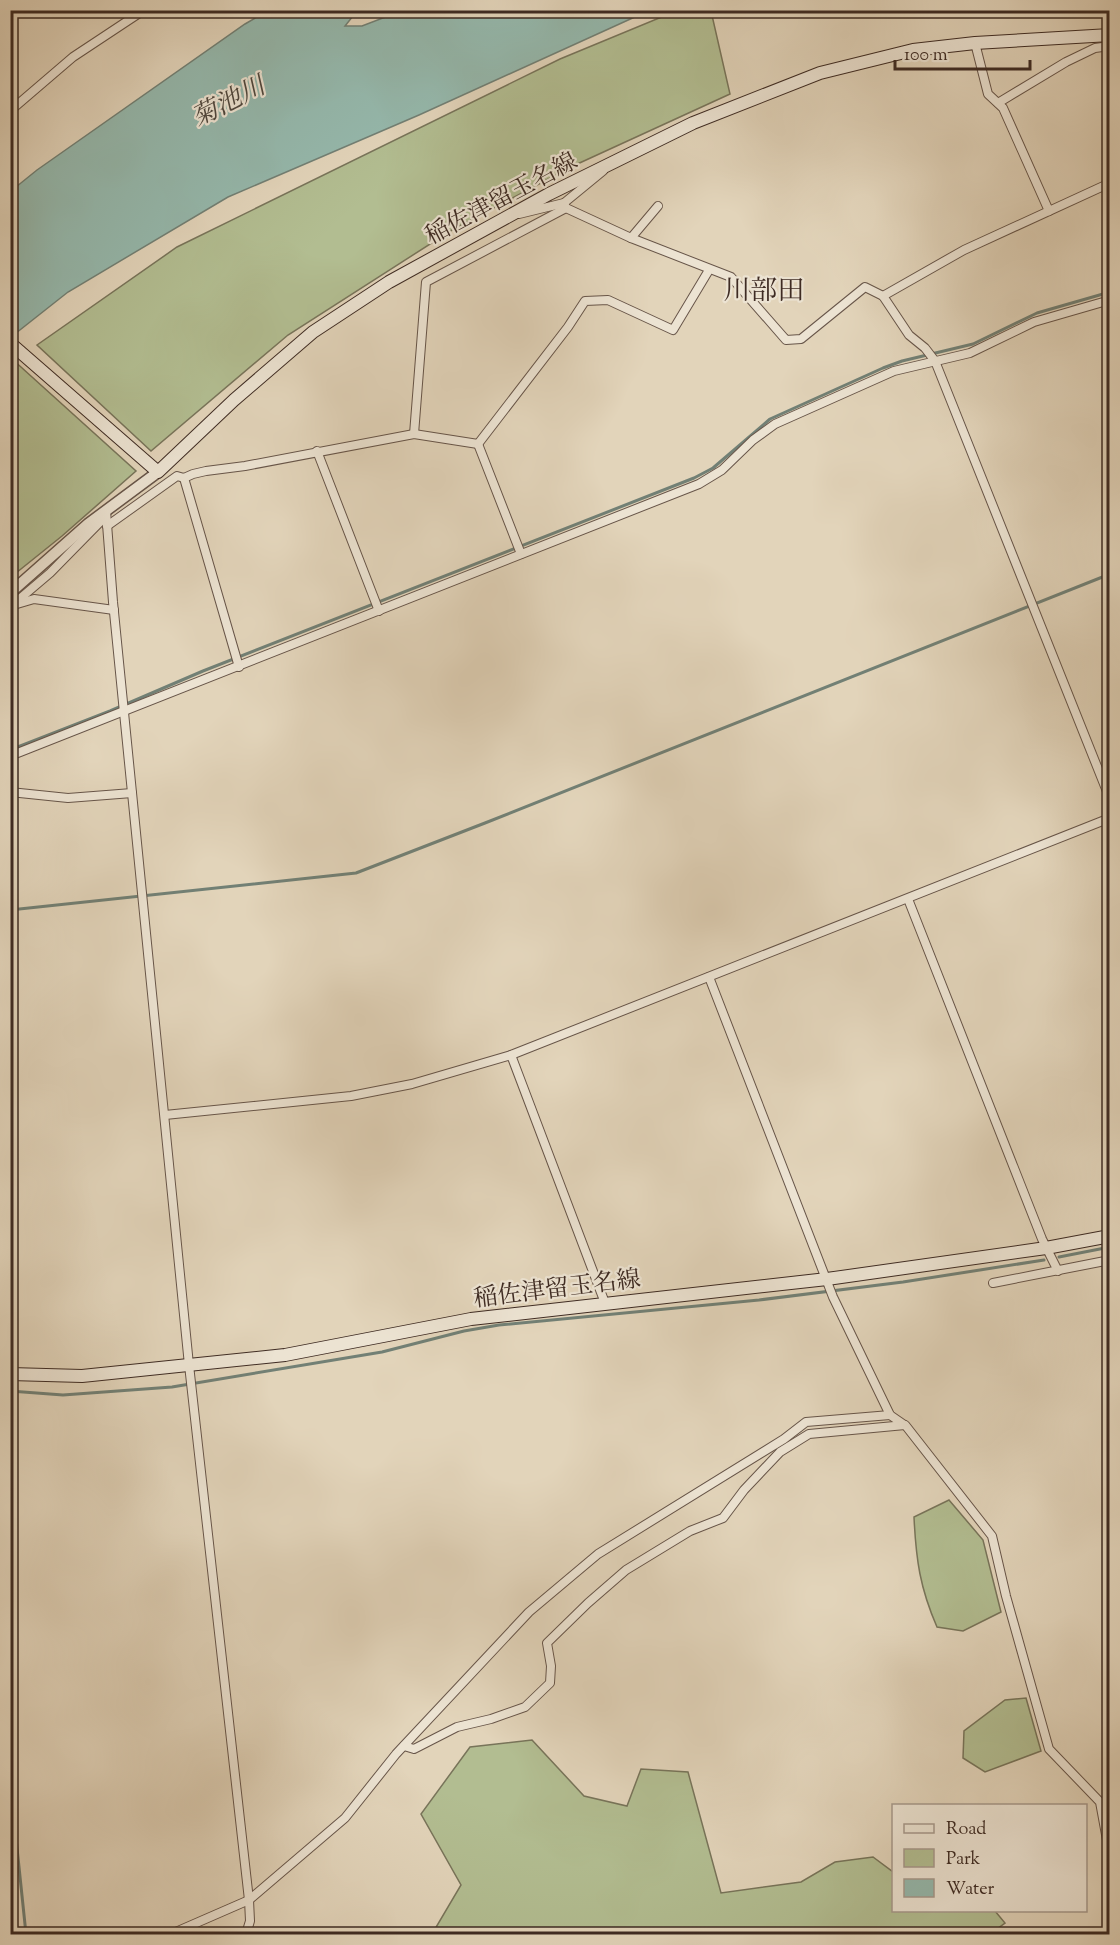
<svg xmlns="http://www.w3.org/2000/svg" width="1120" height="1945" font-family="'Sorts Mill Goudy','Noto Serif JP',serif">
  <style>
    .green { fill: #b2bd91; stroke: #78745a; stroke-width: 1.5 }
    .water { fill: #95b8ac; stroke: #728075; stroke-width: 1.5 }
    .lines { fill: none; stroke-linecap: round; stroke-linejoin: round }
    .stream { stroke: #728075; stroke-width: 3 }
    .minor-casing { stroke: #675549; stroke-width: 10 }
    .tertiary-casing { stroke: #675549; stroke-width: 13 }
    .secondary-casing { stroke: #3e2b23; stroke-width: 14 }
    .minor { stroke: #ece3d2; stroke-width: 8 }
    .tertiary { stroke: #ece3d2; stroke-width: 10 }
    .secondary { stroke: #ece3d2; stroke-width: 12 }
    .labels { text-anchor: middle; stroke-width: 4.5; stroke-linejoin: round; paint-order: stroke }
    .street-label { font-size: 24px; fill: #3e2b23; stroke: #ece3d2 }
    .water-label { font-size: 26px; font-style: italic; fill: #4f473e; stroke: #ece3d2 }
    .quarter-label { font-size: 27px; fill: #3e2b23; stroke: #ece3d2 }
  </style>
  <rect width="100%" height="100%" fill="#e2d4ba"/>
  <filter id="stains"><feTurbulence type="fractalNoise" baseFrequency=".00333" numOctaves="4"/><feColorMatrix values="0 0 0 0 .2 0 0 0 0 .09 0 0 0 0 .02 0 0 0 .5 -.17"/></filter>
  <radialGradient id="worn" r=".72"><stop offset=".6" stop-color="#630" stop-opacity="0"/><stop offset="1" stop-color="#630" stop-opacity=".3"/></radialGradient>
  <g class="green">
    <polygon points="676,11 711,11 730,94 573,166 452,230 288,335 151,451 37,345 177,247 560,59"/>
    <polygon points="11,358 136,471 62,536 11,577"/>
    <path d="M949 1500 983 1540 1001 1612 963 1631 937 1627C920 1588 916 1560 914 1517Z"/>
    <polygon points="1026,1698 1041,1751 985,1772 963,1758 964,1731 1005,1700"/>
    <polygon points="532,1740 584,1796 627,1806 641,1769 688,1772 721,1893 801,1882 835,1862 873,1857 893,1872 894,1910 995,1911 1005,1923 990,1934 432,1934 461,1885 421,1814 470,1747"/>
  </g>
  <polygon class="water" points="269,10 357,11 345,26 362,26 401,11 648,11 419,115 228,197 68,292 11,337 11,191 37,170 245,24"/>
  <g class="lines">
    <g class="stream">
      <polyline points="10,750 110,711 203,671 694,478 713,468 770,419 883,368 902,361 973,344 1037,313 1110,292"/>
      <polyline points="10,910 356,873 485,823 1110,574"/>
      <polyline points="1059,1257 1110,1247"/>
      <polyline points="10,1391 63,1395 172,1387 382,1352 464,1331 499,1325 759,1300 903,1282 1044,1260"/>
      <polyline points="10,1781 26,1934"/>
    </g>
    <defs>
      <g id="minor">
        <polyline points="975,43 988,94 1003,108 1049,211"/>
        <polyline points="998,103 1066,62 1095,48 1110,46"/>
        <polyline points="10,111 73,57 144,10"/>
        <polyline points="564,203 603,171"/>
        <polyline points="519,214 564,203 566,208 631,238 731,277 786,340 801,339 865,287 883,296 909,335 925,348 935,361 1110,799"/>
        <polyline points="631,238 658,206"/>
        <polyline points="883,296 964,250 1110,183"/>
        <polyline points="414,434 426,282 566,208"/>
        <polyline points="478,444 568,327 585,301 608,300 673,330 709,270"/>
        <polyline points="478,444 521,554"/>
        <polyline points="317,451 379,611"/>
        <polyline points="184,478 239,667"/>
        <polyline points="106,511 113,602 189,1365 249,1900 250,1921 246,1934"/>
        <polyline points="107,526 177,476 184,478 193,474 206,471 245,466 414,434 478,444"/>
        <polyline points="17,604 34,599 114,610"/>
        <polyline points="10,607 50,573 106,516"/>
        <polyline points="10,756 699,484 722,470 753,440 775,424 894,371 970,353 1034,322 1110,300"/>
        <polyline points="10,792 68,798 132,793"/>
        <polyline points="908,899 1042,1239 1058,1271"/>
        <polyline points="709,977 833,1297 890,1415 906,1426 992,1536 1006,1596 1049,1749 1100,1802 1107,1840 1110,1845"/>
        <polyline points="511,1055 605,1303"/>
        <polyline points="165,1115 351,1096 412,1084 511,1055 1110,818"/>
        <polyline points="993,1283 1110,1260"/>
        <polyline points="404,1746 414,1749 457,1727 491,1719 525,1707 550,1683 551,1666 547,1643 588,1603 626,1570 690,1531 723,1518 744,1490 780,1452 809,1434 905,1425"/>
        <polyline points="171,1934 249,1900 345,1818 396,1754 529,1612 598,1554 784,1439 806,1422 890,1415"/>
      </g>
      <polyline id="tertiary" points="10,593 88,524 158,472"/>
      <g id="secondary">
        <polyline points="10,343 158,472 234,400 313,332 389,282 549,194 693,123 820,73 913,50 975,43 1110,35"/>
        <polyline points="10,1374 82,1376 285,1355 471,1319 827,1279 1046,1248 1110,1236"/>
      </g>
    </defs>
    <use href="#minor" class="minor-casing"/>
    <use href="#tertiary" class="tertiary-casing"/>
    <use href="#secondary" class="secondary-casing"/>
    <use href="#minor" class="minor"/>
    <use href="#tertiary" class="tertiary"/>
    <use href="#secondary" class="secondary"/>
  </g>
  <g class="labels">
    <g class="street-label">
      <text transform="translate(501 198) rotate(-28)" y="8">稲佐津留玉名線</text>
      <text transform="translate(557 1288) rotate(-7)" y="8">稲佐津留玉名線</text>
    </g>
    <g class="water-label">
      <text transform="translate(228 101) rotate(-27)" y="9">菊池川</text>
    </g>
    <g class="quarter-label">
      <text x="764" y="299">川部田</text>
    </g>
  </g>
  <rect width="1120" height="1945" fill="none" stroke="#e2d4ba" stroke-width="36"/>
  <rect x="12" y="12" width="1096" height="1921" fill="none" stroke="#3e2b23" stroke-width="3"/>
  <rect x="18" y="18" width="1084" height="1909" fill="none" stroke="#3e2b23" stroke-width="1.5"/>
  <rect x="892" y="1804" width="195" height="108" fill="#ece3d2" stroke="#a6998c" stroke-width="1.5"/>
  <rect x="904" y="1824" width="30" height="9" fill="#ece3d2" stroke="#a6998c" stroke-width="1.5"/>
  <text x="946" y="1834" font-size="18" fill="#3e2b23">Road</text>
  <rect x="904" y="1849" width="30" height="18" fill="#b2bd91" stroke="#a6998c" stroke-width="1.5"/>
  <text x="946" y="1864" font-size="18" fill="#3e2b23">Park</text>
  <rect x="904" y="1879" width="30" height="18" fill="#95b8ac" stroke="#a6998c" stroke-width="1.5"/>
  <text x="946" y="1894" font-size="18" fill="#3e2b23">Water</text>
  <path d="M895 60v9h135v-9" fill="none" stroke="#3e2b23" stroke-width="3"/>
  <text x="904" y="60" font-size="18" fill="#3e2b23" stroke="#ece3d2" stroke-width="4.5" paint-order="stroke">100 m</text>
  <rect width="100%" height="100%" filter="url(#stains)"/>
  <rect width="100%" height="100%" fill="url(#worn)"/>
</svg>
